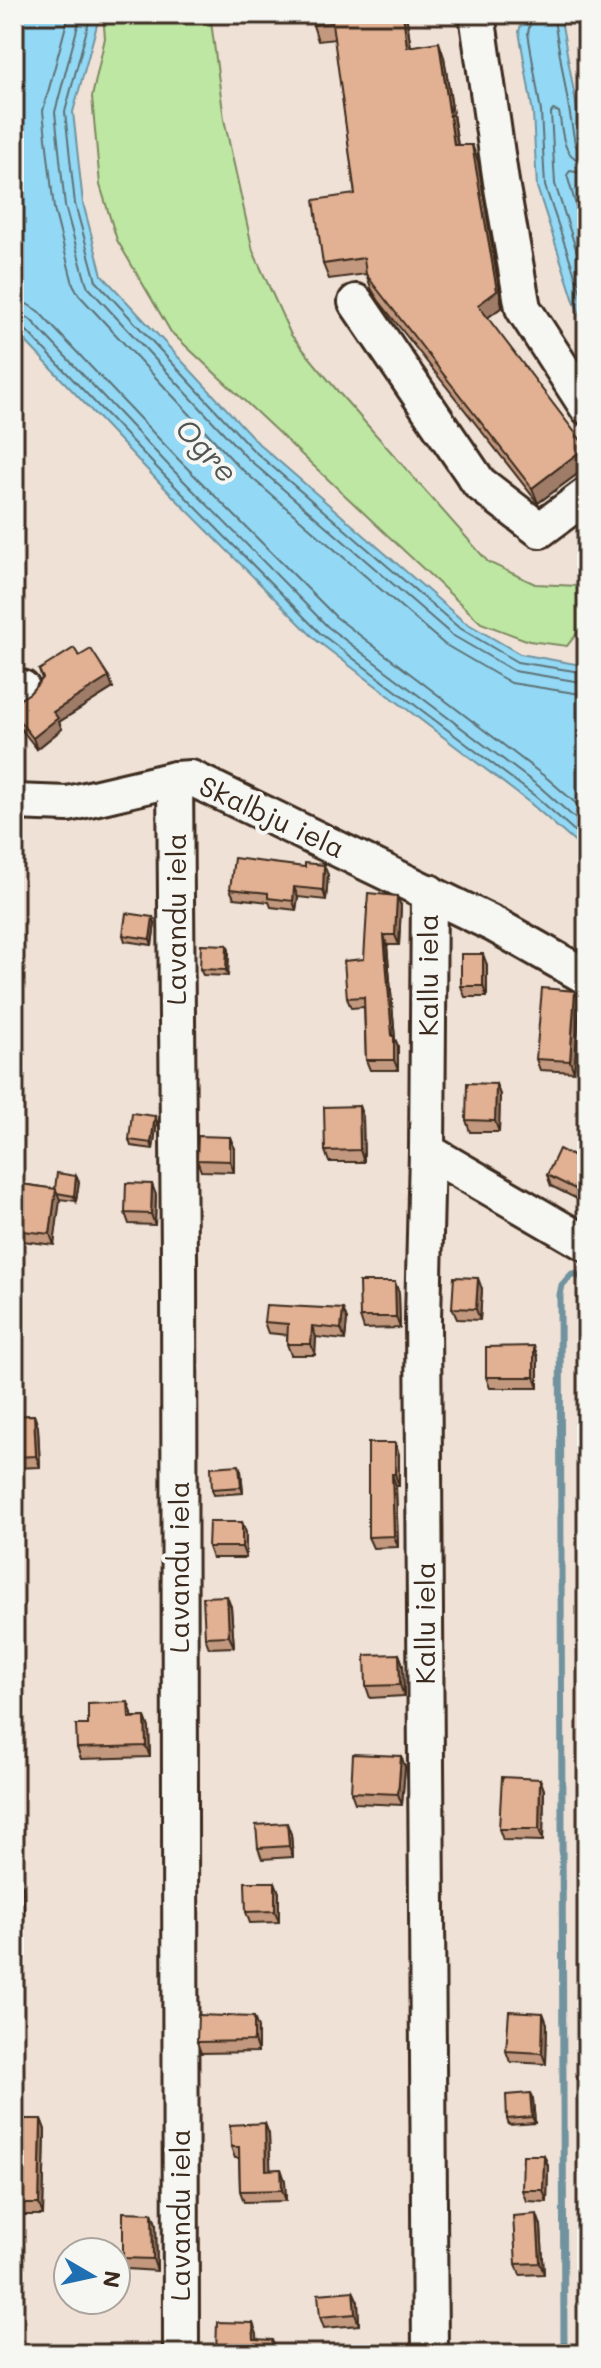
<svg xmlns="http://www.w3.org/2000/svg" width="601" height="2368" font-family="Mali,sans-serif">
  <style>
    .green { fill: #bee7a3; stroke: #7c8860; stroke-width: 2 }
    .water { fill: #93d9f5; stroke: #70939f; stroke-width: 2 }
    .lines { fill: none; stroke-linecap: round; stroke-linejoin: round }
    .shore { stroke: #5e7074; stroke-width: 2 }
    .stream { stroke: #70939f; stroke-width: 7 }
    .minor-casing { stroke: #3b2a1e; stroke-width: 40 }
    .minor { stroke: #f6f6f2; stroke-width: 34 }
    .wall { fill: #c2987e; stroke: #3b2a1e; stroke-width: 2 }
    .shaded-wall { fill: #9e7c67; stroke: #3b2a1e; stroke-width: 2 }
    .building { fill: #e2b193; stroke: #3b2a1e; stroke-width: 2 }
    .labels { text-anchor: middle; stroke-width: 8; stroke-linejoin: round; paint-order: stroke }
    .street-label { font-size: 28px; fill: #3b2a1e; stroke: #f6f6f2 }
    .water-label { font-size: 30px; font-style: italic; fill: #515654; stroke: #f6f6f2 }
  </style>
  <rect width="100%" height="100%" fill="#f0e1d6"/>
  <filter id="ink" filterUnits="userSpaceOnUse"><feTurbulence type="fractalNoise" baseFrequency=".0125" numOctaves="2"/><feDisplacementMap in="SourceGraphic" scale="16" xChannelSelector="R" yChannelSelector="G"/><feConvolveMatrix kernelMatrix="1 2 1 2 8 2 1 2 1" color-interpolation-filters="sRGB"/></filter>
  <g filter="url(#ink)">
    <path class="green" d="M103 14H210L224 119 253 251 291 335 340 394 488 562 535 584 579 586C590 620 589 618 567 646L529 641 481 623 171 332 117 240 100 185 92 97 105 38Z"/>
    <g class="water">
      <polygon points="14,14 100,14 73,112 83,203 102,275 259,444 463,621 520,654 587,666 587,853 530,803 316,640 158,481 15,330"/>
      <polygon points="525,14 560,14 587,165 587,328 575,304 537,187 533,113 519,31"/>
    </g>
    <g class="lines">
      <g class="shore">
        <polyline points="69,14 43,111 54,209 73,284 79,295 238,466 444,644 511,683 587,695"/>
        <polyline points="81,14 55,112 65,206 85,279 88,287 246,457 452,635 514,671 587,683"/>
        <polyline points="91,14 65,112 75,204 96,281 253,450 458,627 517,662 587,673"/>
        <polyline points="532,14 528,33 541,112 545,186 587,310"/>
        <polyline points="553,14 575,144 580,151 587,152"/>
        <path d="M587 162C561 160 563 132 559 112L553 110 551 113 555 184 587 283"/>
        <polyline points="587,174 570,171 567,175 587,243"/>
        <polyline points="14,302 27,304 38,311 179,460 336,617 548,779 587,813"/>
        <polyline points="14,314 23,315 30,319 171,468 328,627 541,788 587,829"/>
        <polyline points="14,324 23,327 164,475 321,634 535,796 587,842"/>
      </g>
      <polyline class="stream" points="564,2354 560,1295 562,1285 572,1274 587,1278"/>
      <defs>
        <g id="minor">
          <polyline points="477,14 501,182 523,308 587,407"/>
          <polyline points="356,302 479,483 540,530 587,495"/>
          <polyline points="14,694 22,688"/>
          <polyline points="175,779 179,1256 181,2354"/>
          <polyline points="14,802 68,804 175,779 191,778 495,925 587,977"/>
          <polyline points="429,892 427,1151 423,1319 430,2354"/>
          <polyline points="427,1151 587,1244"/>
        </g>
      </defs>
      <use href="#minor" class="minor-casing"/>
      <use href="#minor" class="minor"/>
    </g>
    <g class="wall">
      <polygon points="406,14 411,47 444,57 458,145 472,145 478,161 502,307 487,318 587,449 587,467 538,503 379,301 372,290 366,274 329,279 323,264 355,194 335,39 318,41 313,25"/>
      <polygon points="79,656 109,677 113,688 59,722 62,729 37,749 14,720 14,703 30,693 42,679 39,670"/>
      <polygon points="328,875 326,900 298,897 296,910 271,907 269,902 234,898 230,889"/>
      <polygon points="401,906 399,945 387,945 395,1039 398,1046 398,1070 370,1070 366,1060 364,1007 351,1008 347,998 364,959"/>
      <polygon points="153,917 155,923 152,945 125,941 123,935"/>
      <polygon points="227,945 229,950 228,976 203,975 200,969"/>
      <polygon points="487,965 487,997 465,997 461,986"/>
      <polygon points="580,1002 574,1072 540,1070 536,1059"/>
      <polygon points="496,1084 500,1095 499,1132 470,1132 466,1120"/>
      <polygon points="359,1106 363,1117 364,1162 329,1162 325,1151"/>
      <polygon points="155,1116 157,1122 153,1149 131,1146 129,1140"/>
      <polygon points="230,1137 234,1148 234,1172 201,1171 197,1160"/>
      <polygon points="587,1163 587,1194 583,1202 551,1186 547,1175"/>
      <polygon points="76,1176 79,1182 76,1201 59,1199 54,1245 15,1240 14,1183 55,1189"/>
      <polygon points="156,1195 155,1225 129,1224 125,1213"/>
      <polygon points="482,1289 480,1320 457,1319 452,1308"/>
      <polygon points="399,1293 400,1328 364,1329 360,1317"/>
      <polygon points="343,1309 347,1320 345,1340 316,1337 315,1355 291,1355 287,1344 287,1335 268,1333 264,1322"/>
      <polygon points="534,1346 538,1358 538,1388 490,1388 486,1377"/>
      <polygon points="34,1415 38,1427 40,1467 14,1468 14,1416"/>
      <polygon points="399,1454 399,1486 396,1486 398,1547 373,1548 368,1537"/>
      <polygon points="241,1471 243,1493 214,1495 212,1489"/>
      <polygon points="242,1522 246,1533 246,1558 212,1558 208,1547"/>
      <polygon points="231,1607 234,1647 209,1648 205,1637"/>
      <polygon points="399,1654 403,1665 404,1696 370,1698 366,1686"/>
      <polygon points="132,1713 132,1717 145,1717 149,1728 150,1757 81,1759 77,1748 88,1725"/>
      <polygon points="401,1756 405,1767 402,1805 355,1803 351,1792"/>
      <polygon points="540,1779 544,1790 543,1841 503,1840 499,1829"/>
      <polygon points="14,1790 16,1796 18,1836 14,1836"/>
      <polygon points="291,1834 293,1857 262,1859 258,1848"/>
      <polygon points="14,1877 19,1877 23,1888 24,1919 14,1920"/>
      <polygon points="275,1882 279,1893 279,1922 250,1923 246,1912"/>
      <polygon points="543,2013 547,2024 546,2064 510,2062 506,2051"/>
      <polygon points="258,2028 258,2052 201,2053 197,2042"/>
      <polygon points="533,2099 535,2123 509,2125 507,2119"/>
      <polygon points="14,2119 41,2119 45,2130 43,2215 14,2215"/>
      <polygon points="269,2134 270,2170 281,2169 285,2181 286,2201 244,2202 240,2191 239,2158 235,2158 231,2147"/>
      <polygon points="544,2155 548,2166 547,2202 526,2201 522,2190"/>
      <polygon points="152,2213 156,2224 157,2271 127,2269 123,2258"/>
      <polygon points="541,2226 544,2274 520,2275 516,2264"/>
      <polygon points="353,2291 358,2302 359,2325 324,2328 320,2317"/>
    </g>
    <g class="shaded-wall">
      <polygon points="403,14 406,14 413,63 407,47"/>
      <polygon points="439,42 444,57 460,160 454,145"/>
      <polygon points="472,145 478,161 502,307 483,321 478,305"/>
      <polygon points="586,447 587,467 538,503 532,488"/>
      <polygon points="109,677 113,688 59,722 62,729 37,749 33,738 53,712"/>
      <polygon points="324,865 328,875 326,900 323,890"/>
      <polygon points="294,887 298,897 296,910 293,901"/>
      <polygon points="397,896 401,906 399,945 395,935"/>
      <polygon points="153,917 155,923 152,945 150,939"/>
      <polygon points="384,935 387,945 395,1039 398,1046 398,1070 394,1060"/>
      <polygon points="227,945 229,950 228,976 226,970"/>
      <polygon points="483,954 487,965 487,997 483,986"/>
      <polygon points="575,991 580,1002 574,1072 570,1061"/>
      <polygon points="496,1084 500,1095 499,1132 495,1121"/>
      <polygon points="359,1106 363,1117 364,1162 360,1150"/>
      <polygon points="155,1116 157,1122 153,1149 151,1143"/>
      <polygon points="230,1137 234,1148 234,1172 230,1161"/>
      <polygon points="587,1174 587,1194 583,1202 579,1191"/>
      <polygon points="76,1176 79,1182 76,1201 74,1196"/>
      <polygon points="152,1184 156,1195 155,1225 151,1214"/>
      <polygon points="56,1189 60,1200 54,1245 50,1234"/>
      <polygon points="478,1278 482,1289 480,1320 476,1309"/>
      <polygon points="395,1282 399,1293 400,1328 396,1317"/>
      <polygon points="343,1309 347,1320 345,1340 341,1329"/>
      <polygon points="312,1326 316,1337 315,1355 311,1344"/>
      <polygon points="534,1346 538,1358 538,1388 534,1377"/>
      <polygon points="34,1415 38,1427 40,1467 36,1456"/>
      <polygon points="395,1443 399,1454 399,1486 395,1474"/>
      <polygon points="239,1465 241,1471 243,1493 241,1487"/>
      <polygon points="392,1474 396,1486 398,1547 394,1536"/>
      <polygon points="242,1522 246,1533 246,1558 242,1547"/>
      <polygon points="227,1596 231,1607 234,1647 229,1636"/>
      <polygon points="399,1654 403,1665 404,1696 400,1685"/>
      <polygon points="128,1702 132,1713 133,1729 129,1718"/>
      <polygon points="145,1717 149,1728 150,1757 146,1746"/>
      <polygon points="401,1756 405,1767 402,1805 398,1794"/>
      <polygon points="540,1779 544,1790 543,1841 539,1829"/>
      <polygon points="14,1790 16,1796 18,1836 14,1824"/>
      <polygon points="287,1823 291,1834 293,1857 289,1846"/>
      <polygon points="19,1877 23,1888 24,1919 20,1908"/>
      <polygon points="275,1882 279,1893 279,1922 275,1911"/>
      <polygon points="543,2013 547,2024 546,2064 542,2053"/>
      <polygon points="254,2017 258,2028 258,2052 254,2041"/>
      <polygon points="530,2093 533,2099 535,2123 532,2117"/>
      <polygon points="41,2119 45,2130 43,2215 39,2204"/>
      <polygon points="265,2123 269,2134 271,2181 266,2170"/>
      <polygon points="544,2155 548,2166 547,2202 543,2190"/>
      <polygon points="281,2169 285,2181 286,2201 282,2190"/>
      <polygon points="152,2213 156,2224 157,2271 153,2259"/>
      <polygon points="537,2214 541,2226 544,2274 540,2263"/>
      <polygon points="353,2291 358,2302 359,2325 355,2314"/>
      <polygon points="253,2323 257,2334 258,2350 254,2339"/>
      <polygon points="272,2340 276,2351 276,2354 273,2354"/>
    </g>
    <g class="building">
      <polygon points="311,14 403,14 407,47 439,42 454,145 472,145 497,291 478,305 586,447 532,488 374,285 366,274 364,258 323,264 314,200 355,194 332,23 313,25"/>
      <polygon points="74,648 79,656 91,649 109,677 53,712 58,718 33,738 14,714 14,703 30,693 43,678 39,670"/>
      <polygon points="234,858 305,867 305,863 324,865 323,890 294,887 293,901 268,898 268,893 230,889"/>
      <polygon points="368,893 397,896 395,935 384,935 392,1036 394,1036 394,1060 366,1060 364,997 347,998 344,961 364,959"/>
      <polygon points="126,913 153,917 150,939 123,935"/>
      <polygon points="201,944 227,945 226,970 200,969"/>
      <rect x="461" y="954" width="22" height="32"/>
      <polygon points="542,988 575,991 570,1061 536,1059"/>
      <polygon points="467,1083 496,1084 495,1121 466,1120"/>
      <polygon points="359,1106 360,1150 325,1151 324,1107"/>
      <polygon points="132,1113 155,1116 151,1143 129,1140"/>
      <polygon points="198,1136 230,1137 230,1161 197,1160"/>
      <polygon points="559,1149 587,1163 587,1174 579,1191 547,1175"/>
      <polygon points="57,1173 76,1176 74,1196 57,1193 55,1189"/>
      <polygon points="14,1183 56,1189 50,1234 14,1230"/>
      <polygon points="126,1183 152,1184 151,1214 125,1213"/>
      <polygon points="454,1277 478,1278 476,1309 452,1308"/>
      <polygon points="359,1282 395,1282 396,1317 360,1317"/>
      <polygon points="266,1305 343,1309 341,1329 312,1326 311,1344 287,1344 288,1324 264,1322"/>
      <polygon points="534,1346 534,1377 486,1377 486,1347"/>
      <polygon points="34,1415 36,1456 14,1457 14,1416"/>
      <polygon points="368,1443 395,1443 395,1474 392,1474 394,1536 368,1537"/>
      <polygon points="239,1465 241,1487 212,1489 211,1467"/>
      <polygon points="209,1522 242,1522 242,1547 208,1547"/>
      <polygon points="227,1596 229,1636 205,1637 203,1597"/>
      <polygon points="399,1654 400,1685 366,1686 365,1655"/>
      <polygon points="128,1702 129,1718 145,1717 146,1746 77,1748 76,1725 88,1725 88,1704"/>
      <polygon points="353,1754 401,1756 398,1794 351,1792"/>
      <polygon points="502,1777 540,1779 539,1829 499,1829"/>
      <polygon points="287,1823 289,1846 258,1848 256,1825"/>
      <polygon points="14,1877 19,1877 20,1908 14,1909"/>
      <polygon points="245,1882 275,1882 275,1911 246,1912"/>
      <polygon points="509,2011 543,2013 542,2053 506,2051"/>
      <polygon points="198,2015 254,2017 254,2041 197,2042"/>
      <polygon points="530,2093 532,2117 507,2119 506,2095"/>
      <polygon points="14,2119 41,2119 39,2204 14,2204"/>
      <polygon points="265,2123 266,2170 281,2169 282,2190 240,2191 239,2147 231,2147 230,2125"/>
      <polygon points="523,2155 544,2155 543,2190 522,2190"/>
      <polygon points="123,2212 152,2213 153,2259 123,2258"/>
      <polygon points="537,2214 540,2263 516,2264 513,2216"/>
      <polygon points="353,2291 355,2314 320,2317 318,2294"/>
      <polygon points="217,2322 253,2323 254,2339 272,2340 273,2354 216,2354"/>
    </g>
  </g>
  <g class="labels">
    <g class="street-label">
      <text transform="translate(272 817) rotate(25)" y="10">Skalbju iela</text>
      <text transform="translate(176 919) rotate(-90)" y="10">Lavandu iela</text>
      <text transform="translate(428 975) rotate(-90)" y="10">Kallu iela</text>
      <text transform="translate(179 1567) rotate(-90)" y="10">Lavandu iela</text>
      <text transform="translate(425 1623) rotate(-90)" y="10">Kallu iela</text>
      <text transform="translate(180 2215) rotate(-90)" y="10">Lavandu iela</text>
    </g>
    <g class="water-label">
      <text transform="translate(206 451) rotate(47)" y="10">Ogre</text>
    </g>
  </g>
  <rect width="601" height="2368" fill="none" stroke="#f6f6f2" stroke-width="48"/>
  <rect x="24" y="24" width="553" height="2320" fill="none" stroke="#3b2a1e" stroke-width="3" filter="url(#ink)"/>
  <g transform="translate(92 2276) rotate(99)"><circle r="38" fill="#f6f6f2" stroke="#aba49d" stroke-width="2"/>
  <path d="M0-6L14 30L0 20L-14 30Z" fill="#1f6fb2"/>
  <text y="-12" font-size="22" font-weight="bold" text-anchor="middle" fill="#3b2a1e">N</text>
  </g>
</svg>
